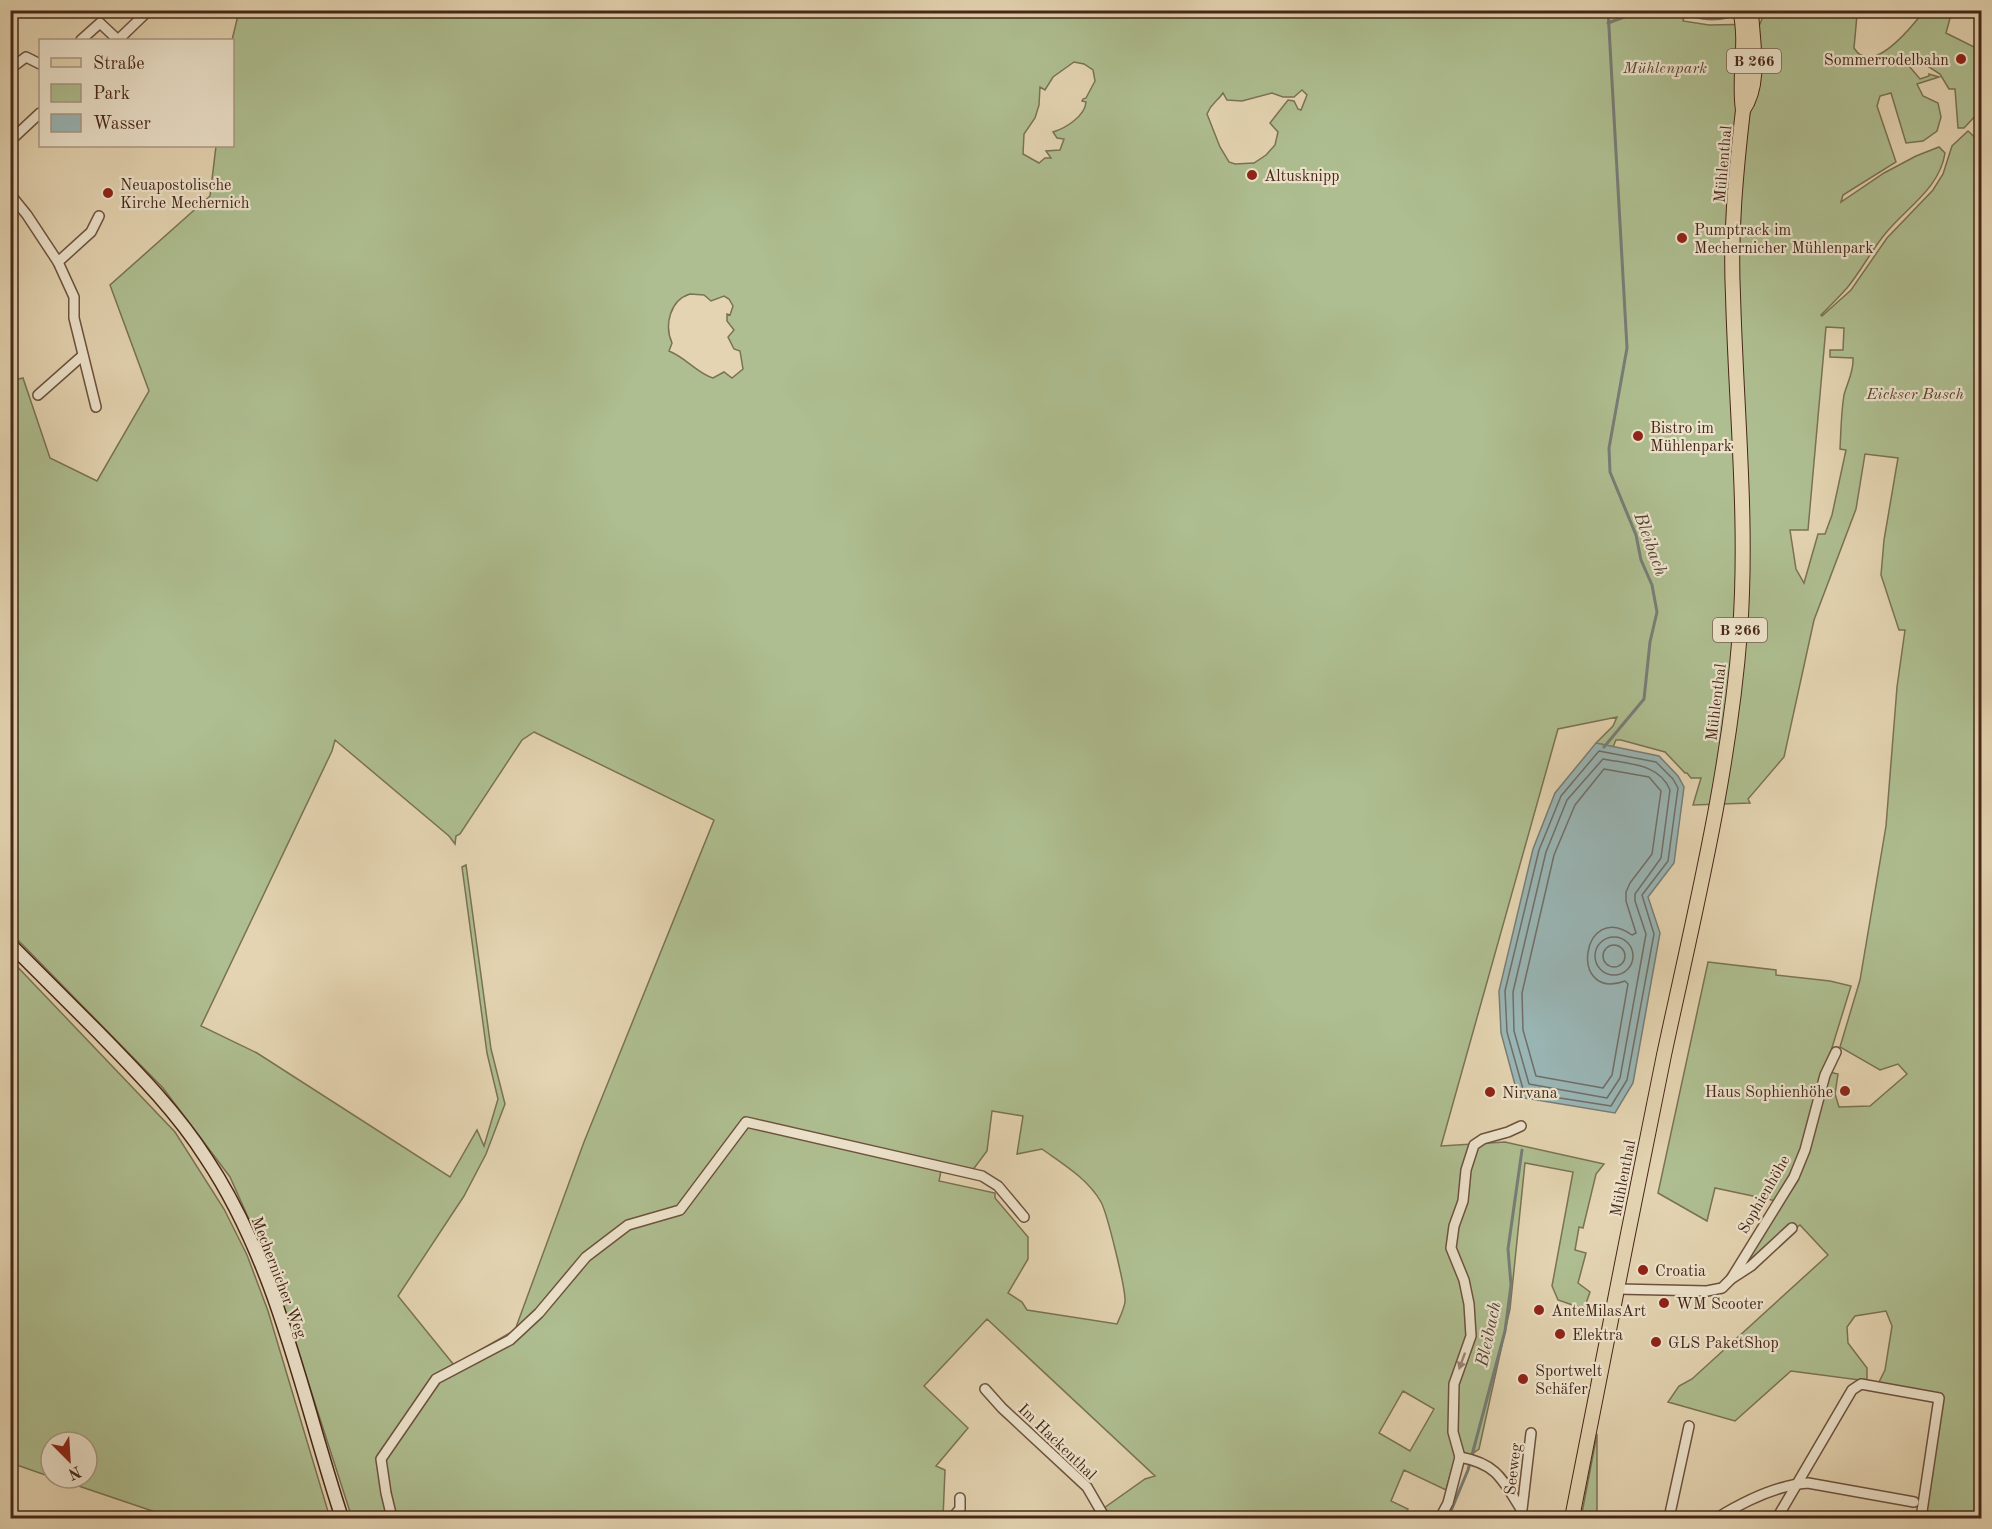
<svg xmlns="http://www.w3.org/2000/svg" width="1992" height="1529" font-family="'Old Standard TT',serif">
  <style>
    .green { fill: #aebe90; stroke: #7a7254; stroke-width: 1.5; fill-rule: evenodd }
    .water { fill: #99b6b6; stroke: #787d77; stroke-width: 1.5 }
    .lines { fill: none; stroke-linecap: round; stroke-linejoin: round }
    .shore { stroke: #706e67; stroke-width: 1.5 }
    .stream { stroke: #787d77; stroke-width: 3 }
    .street-casing { stroke: #6e523e; stroke-width: 12 }
    .secondary-casing { stroke: #472718; stroke-width: 15 }
    .primary-casing { stroke: #472718; stroke-width: 16 }
    .street { stroke: #ede3cc; stroke-width: 9 }
    .secondary { stroke: #ede3cc; stroke-width: 12 }
    .primary { stroke: #e4d4b1; stroke-width: 14 }
    .oneway { fill: #9a8572 }
    .poi-dot { fill: #8f2418; stroke: #ede3cc; stroke-width: 2 }
    .labels { text-anchor: middle; stroke-width: 4.5; stroke-linejoin: round; paint-order: stroke }
    .shield { fill: #ede3cc; stroke: #795f4e; stroke-width: 1.5 }
    .shield-label { font-size: 15px; font-weight: bold; fill: #472718 }
    .poi-label { font-size: 16px; fill: #472718; stroke: #ede3cc; text-anchor: start }
    .park-label { font-size: 16px; font-style: italic; fill: #5c4530; stroke: #ede3cc }
    .street-label { font-size: 16px; fill: #472718; stroke: #ede3cc }
    .water-label { font-size: 18px; font-style: italic; fill: #574438; stroke: #ede3cc }
  </style>
  <rect width="100%" height="100%" fill="#e4d4b1"/>
  <filter id="stains"><feTurbulence type="fractalNoise" baseFrequency=".00333" numOctaves="4"/><feColorMatrix values="0 0 0 0 .2 0 0 0 0 .09 0 0 0 0 .02 0 0 0 .5 -.17"/></filter>
  <radialGradient id="worn" r=".72"><stop offset=".6" stop-color="#630" stop-opacity="0"/><stop offset="1" stop-color="#630" stop-opacity=".3"/></radialGradient>
  <g class="green">
    <path d="M1613 10V17L1627 11 1684 10 1685 12 1683 21 1709 25 1760 24 1765 11 1860 10 1857 15 1854 48C1856 51 1858 54 1861 55 1880 67 1914 24 1924 11H1952L1946 33 1976 48 1981 47V110L1964 128H1958L1955 89H1949L1940 74 1912 56 1909 58V66L1920 79 1929 76V74L1939 77 1917 84 1923 96 1938 103 1941 117 1937 131 1923 141 1906 143 1891 93 1880 96 1877 106 1896 162 1843 195 1841 202 1884 173 1916 156 1939 147 1945 153C1940 188 1906 208 1885 234 1871 251 1861 271 1847 288 1839 297 1830 306 1821 315L1822 316 1851 290 1887 238 1933 190 1943 174 1952 146 1968 131 1982 144 1981 1518H1925L1941 1399 1878 1384 1885 1370 1892 1326 1886 1311 1855 1316 1847 1327 1848 1343 1867 1368V1381L1791 1371 1735 1421 1668 1402 1679 1386 1692 1379 1828 1255 1800 1225 1743 1268 1789 1190 1829 1072 1838 1074 1835 1094 1839 1107 1870 1106 1907 1074 1898 1064 1880 1070 1840 1047 1860 980 1886 826 1897 687 1905 630H1899L1881 575 1884 540 1898 458 1865 454 1856 509 1814 620 1784 757 1748 799 1750 803 1693 805 1701 778H1691L1687 773H1685L1665 752 1621 740H1616L1613 747 1596 743 1613 726 1617 717 1558 729 1441 1146 1505 1142 1604 1164 1596 1174 1583 1228 1579 1227 1575 1250 1586 1253 1578 1283 1590 1292 1584 1309 1558 1300 1552 1286 1573 1172 1525 1163 1510 1309 1479 1449 1452 1468 1446 1490 1404 1470 1391 1501 1408 1509 1403 1518H1117L1104 1508 1145 1479 1155 1476 987 1319 924 1386 968 1428 936 1466 945 1470 943 1518H352L273 1273 230 1177 163 1088 11 933 10 381 23 378 50 458 97 481 149 391 110 285 210 196 216 146H232V40L239 11ZM1074 62 1084 64 1093 70 1095 81 1086 98 1083 99 1082 101 1086 102C1085 116 1066 128 1053 132L1057 138 1064 139 1060 150 1046 151 1051 158H1045L1039 163 1023 154 1024 134 1035 118 1039 105 1040 87 1045 90 1053 77ZM1302 90 1307 95 1301 110 1298 109 1294 101 1288 100 1270 123 1278 132 1275 145 1266 155 1254 163 1235 164 1229 162 1220 147 1207 114C1212 102 1216 103 1223 93L1227 100 1242 101 1272 93 1283 97H1294ZM690 294 704 295 711 301 724 296 729 299 733 306 730 315 727 314V321L734 330 728 337 734 349 740 351 743 369 732 378 724 372 713 378C697 373 685 357 669 351L672 343C664 325 670 300 690 294ZM1826 327 1844 328 1843 350H1830V357L1853 358C1854 372 1847 383 1844 395 1841 413 1841 431 1840 449L1846 450 1832 515 1825 534H1818L1804 583 1796 569 1790 530H1808ZM534 732 714 820 584 1142 515 1330 454 1365 398 1296 464 1196 486 1154 505 1104 491 1049 466 865 462 867 487 1053 498 1099 484 1146 477 1130 450 1177 257 1053 201 1026 332 751 335 740 449 836 455 844 456 836 460 834 522 740ZM992 1111 1023 1116 1017 1154 1042 1149C1063 1164 1088 1179 1101 1202 1107 1213 1126 1289 1125 1302 1124 1309 1120 1317 1117 1324L1027 1310 1022 1302 1008 1293 1028 1259V1237L995 1198V1193L939 1181 941 1171H972L987 1151ZM1403 1391 1434 1409 1410 1451 1379 1433Z"/>
    <polygon points="10,959 175,1132 224,1209 247,1255 268,1311 330,1518 173,1518 55,1478 87,1478 87,1442 51,1442 51,1477 11,1463"/>
    <polygon points="1708,962 1776,970 1776,975 1830,981 1851,986 1793,1174 1776,1201 1715,1188 1707,1221 1658,1193"/>
    <polygon points="1597,1434 1597,1518 1581,1518"/>
  </g>
  <polygon class="water" points="1596,743 1659,756 1678,776 1684,787 1674,863 1648,897 1660,933 1633,1083 1615,1113 1525,1098 1517,1092 1501,1033 1499,991 1533,849 1555,793"/>
  <g class="lines">
    <g class="shore">
      <polygon points="1599,751 1656,762 1673,779 1678,788 1668,861 1642,895 1654,934 1627,1080 1611,1106 1528,1093 1523,1089 1507,1032 1505,991 1539,850 1561,796"/>
      <path d="M1603 759C1628 764 1659 763 1670 790L1661 858 1635 894V901L1646 934 1620 1078 1607 1098 1529 1084 1514 1031 1513 992 1546 852 1567 800Z"/>
      <path d="M1604 769 1649 777 1661 791 1652 854 1630 883 1626 892V901L1636 933 1632 935C1582 899 1567 1002 1625 981L1628 984 1612 1075 1603 1088 1536 1076 1523 1030 1522 993 1554 855 1575 805Z"/>
      <circle cx="1614" cy="956" r="19"/>
      <circle cx="1614" cy="956" r="11"/>
    </g>
    <g class="stream">
      <path d="M1679 10C1694 19 1712 21 1728 17"/>
      <polyline points="1608,23 1643,10"/>
      <polyline points="1604,747 1644,699 1650,642 1657,612 1652,585 1641,560 1636,535 1610,472 1609,448 1627,348 1608,10"/>
      <polyline points="1448,1518 1468,1470 1505,1331 1511,1285 1508,1249 1522,1150"/>
    </g>
    <defs>
      <g id="street">
        <polyline points="81,40 100,23 118,40"/>
        <polyline points="118,40 149,10"/>
        <polyline points="10,69 26,57 40,64"/>
        <polyline points="10,141 40,113"/>
        <polyline points="10,194 27,215 58,262 74,297 74,318 96,407"/>
        <polyline points="58,262 91,232 99,216"/>
        <polyline points="38,395 82,356"/>
        <polyline points="1731,1279 1794,1177 1805,1150 1825,1075 1836,1052"/>
        <polyline points="1618,1289 1707,1291 1722,1288 1731,1279 1751,1266 1792,1228"/>
        <polyline points="985,1389 1002,1408 1087,1487 1105,1518"/>
        <polyline points="1460,1457 1453,1432 1454,1384 1471,1336 1469,1304 1464,1280 1451,1248 1454,1226 1463,1201 1466,1170 1474,1145 1483,1139 1508,1132 1521,1126"/>
        <path d="M1460 1457C1497 1464 1502 1479 1521 1509"/>
        <polyline points="392,1518 386,1493 381,1459 436,1379 510,1340 539,1313 586,1257 628,1225 680,1210 746,1122 982,1176 998,1186 1024,1217"/>
        <polyline points="952,1518 960,1509 960,1498"/>
        <polyline points="1440,1518 1448,1503 1460,1457"/>
        <polyline points="1521,1518 1531,1433"/>
        <polyline points="1669,1518 1689,1426"/>
        <path d="M1717 1518C1743 1502 1777 1485 1808 1483L1914 1502"/>
        <polyline points="1777,1518 1852,1390 1861,1384 1939,1398 1921,1518"/>
      </g>
      <path id="secondary" d="M10 944C39 973 68 1002 97 1031 136 1071 176 1111 206 1158 278 1266 302 1397 342 1518"/>
      <g id="primary">
        <path d="M1743 110C1762 83 1752 41 1751 10"/>
        <path d="M1572 1518C1603 1364 1632 1209 1664 1055 1694 915 1729 775 1740 632 1748 519 1736 408 1733 295 1730 233 1736 171 1743 110 1738 77 1748 43 1740 10"/>
      </g>
    </defs>
    <use href="#street" class="street-casing"/>
    <use href="#secondary" class="secondary-casing"/>
    <use href="#primary" class="primary-casing"/>
    <use href="#street" class="street"/>
    <use href="#secondary" class="secondary"/>
    <use href="#primary" class="primary"/>
  </g>
  <defs><path id="oneway-solid" d="M-6-.8H1V-3.2L6.5 0L1 3.2V.8H-6Z" transform="scale(1.5)"/></defs>
  <use class="oneway" href="#oneway-solid" transform="translate(1462 1361) rotate(110)"/>
  <g class="poi-dot">
    <circle cx="1961" cy="59" r="6"/>
    <circle cx="1252" cy="175" r="6"/>
    <circle cx="108" cy="193" r="6"/>
    <circle cx="1682" cy="238" r="6"/>
    <circle cx="1638" cy="436" r="6"/>
    <circle cx="1845" cy="1091" r="6"/>
    <circle cx="1490" cy="1092" r="6"/>
    <circle cx="1643" cy="1270" r="6"/>
    <circle cx="1664" cy="1303" r="6"/>
    <circle cx="1539" cy="1310" r="6"/>
    <circle cx="1560" cy="1334" r="6"/>
    <circle cx="1656" cy="1342" r="6"/>
    <circle cx="1523" cy="1379" r="6"/>
  </g>
  <g class="labels">
    <g class="shield">
      <rect x="1727" y="49" width="54" height="24" rx="4.5"/>
      <rect x="1713" y="618" width="54" height="24" rx="4.5"/>
    </g>
    <g class="shield-label">
      <text x="1754" y="66">B 266</text>
      <text x="1740" y="635">B 266</text>
    </g>
    <g class="poi-label">
      <text x="1949" y="65" text-anchor="end">Sommerrodelbahn</text>
      <text x="1264" y="181">Altusknipp</text>
      <text x="120" y="190">Neuapostolische<tspan x="120" dy="18">Kirche Mechernich</tspan></text>
      <text x="1694" y="235">Pumptrack im<tspan x="1694" dy="18">Mechernicher Mühlenpark</tspan></text>
      <text x="1650" y="433">Bistro im<tspan x="1650" dy="18">Mühlenpark</tspan></text>
      <text x="1833" y="1097" text-anchor="end">Haus Sophienhöhe</text>
      <text x="1502" y="1098">Nirvana</text>
      <text x="1655" y="1276">Croatia</text>
      <text x="1676" y="1309">WM Scooter</text>
      <text x="1551" y="1316">AnteMilasArt</text>
      <text x="1572" y="1340">Elektra</text>
      <text x="1668" y="1348">GLS PaketShop</text>
      <text x="1535" y="1376">Sportwelt<tspan x="1535" dy="18">Schäfer</tspan></text>
    </g>
    <g class="park-label">
      <text x="1665" y="73">Mühlenpark</text>
      <text x="1915" y="399">Eickser Busch</text>
    </g>
    <g class="street-label">
      <text transform="translate(1722 164) rotate(-85)" y="6">Mühlenthal</text>
      <text transform="translate(1715 702) rotate(-83)" y="6">Mühlenthal</text>
      <text transform="translate(1622 1178) rotate(-79)" y="6">Mühlenthal</text>
      <text transform="translate(1763 1194) rotate(-60)" y="6">Sophienhöhe</text>
      <text transform="translate(280 1277) rotate(69)" y="6">Mechernicher Weg</text>
      <text transform="translate(1058 1441) rotate(44)" y="6">Im Hackenthal</text>
      <text transform="translate(1512 1469) rotate(-83)" y="6">Seeweg</text>
    </g>
    <g class="water-label">
      <text transform="translate(1651 544) rotate(70)" y="6">Bleibach</text>
      <text transform="translate(1488 1334) rotate(-78)" y="6">Bleibach</text>
    </g>
  </g>
  <rect width="1992" height="1529" fill="none" stroke="#e4d4b1" stroke-width="36"/>
  <rect x="12" y="12" width="1968" height="1505" fill="none" stroke="#472718" stroke-width="3"/>
  <rect x="18" y="18" width="1956" height="1493" fill="none" stroke="#472718" stroke-width="1.5"/>
  <rect x="39" y="39" width="195" height="108" fill="#ede3cc" stroke="#ab9884" stroke-width="1.5"/>
  <rect x="51" y="58" width="30" height="9" fill="#e4d4b1" stroke="#ab9884" stroke-width="1.5"/>
  <text x="93" y="69" font-size="18" fill="#472718">Straße</text>
  <rect x="51" y="84" width="30" height="18" fill="#aebe90" stroke="#ab9884" stroke-width="1.5"/>
  <text x="93" y="99" font-size="18" fill="#472718">Park</text>
  <rect x="51" y="114" width="30" height="18" fill="#99b6b6" stroke="#ab9884" stroke-width="1.5"/>
  <text x="93" y="129" font-size="18" fill="#472718">Wasser</text>
  <g transform="translate(69 1460) rotate(156)"><circle r="28" fill="#ede3cc" stroke="#ab9884" stroke-width="1.5"/>
  <path d="M0-4.5L10 22L0 15L-10 22Z" fill="#8f2418"/>
  <text y="-9" font-size="16" font-weight="bold" text-anchor="middle" fill="#472718">N</text>
  </g>
  <rect width="100%" height="100%" filter="url(#stains)"/>
  <rect width="100%" height="100%" fill="url(#worn)"/>
</svg>
